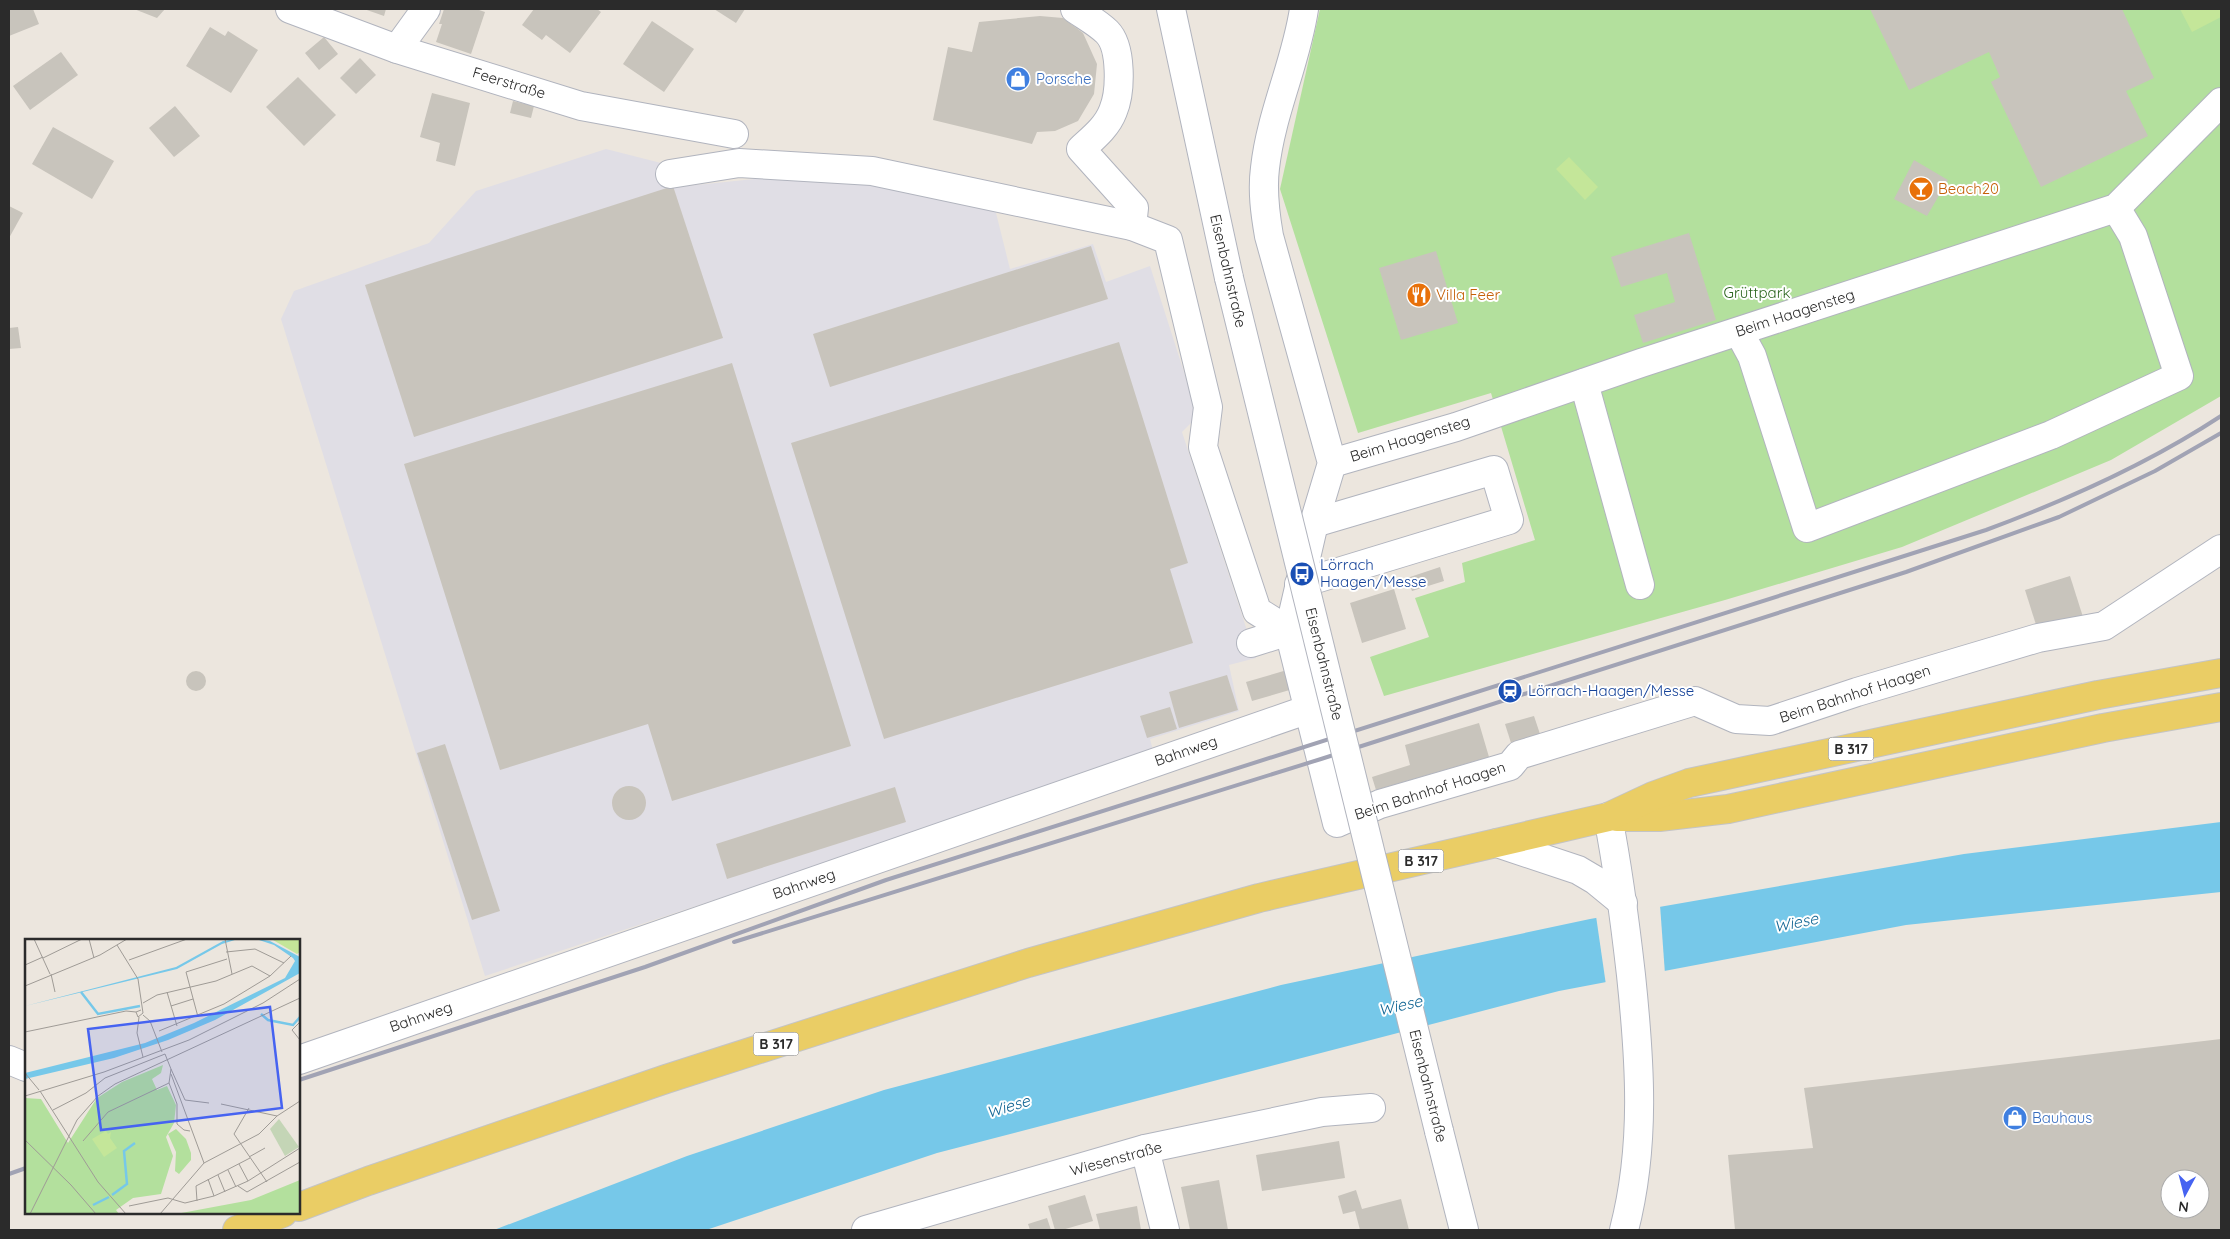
<svg xmlns="http://www.w3.org/2000/svg" width="2230" height="1239" font-family="Quicksand,sans-serif">
  <style>
    .industrial { fill: #e0dee5 }
    .green { fill: #b3e09d }
    .pitch { fill: #c4e699 }
    .water { fill: #76c8e9 }
    .pier { fill: #ece6de }
    .building { fill: #c8c4bc; fill-rule: evenodd }
    .lines { fill: none; stroke-linecap: round; stroke-linejoin: round }
    .minor-casing { stroke: #b1b4be; stroke-width: 30 }
    .major-casing { stroke: #c4c4c4; stroke-width: 30 }
    .minor { stroke: #fff; stroke-width: 28 }
    .major { stroke: #eacd65; stroke-width: 28 }
    .rail { stroke: #a1a3b4; stroke-width: 4 }
    .minor-bridge-casing { stroke: #b1b4be; stroke-width: 30; stroke-linecap: butt }
    .minor-bridge { stroke: #fff; stroke-width: 28 }
    .labels { text-anchor: middle; stroke-width: 4; stroke-linejoin: round; paint-order: stroke }
    .shield { fill: #fff; stroke: #6b6b6b; stroke-width: 1 }
    .shield-label { font-size: 14px; font-weight: bold; fill: #2b2b2b }
    .shop-label { font-size: 15px; fill: #366cbe; stroke: #fff; text-anchor: start }
    .street-label { font-size: 15px; fill: #2b2b2b; stroke: #fff }
    .food-label { font-size: 15px; fill: #c56008; stroke: #fff; text-anchor: start }
    .park-label { font-size: 15px; fill: #2b651e; stroke: #fff }
    .transit-label { font-size: 15px; fill: #164399; stroke: #fff; text-anchor: start }
    .water-label { font-size: 16px; font-style: italic; fill: #146795; stroke: #fff }
    .inset-river { fill: none; stroke: #76c8e9; stroke-width: 2.5 }
    .inset-road { fill: none; stroke: #9f9b96; stroke-width: 1 }
    .view { fill: #4663f1; fill-opacity: 0.15; stroke: #4663f1; stroke-width: 2.5 }
    .inset-edge { fill: none; stroke: #2b2b2b; stroke-width: 2.5 }
  </style>
  <rect width="100%" height="100%" fill="#ece6de"/>
  <polygon class="industrial" points="606,149 665,164 677,187 794,175 888,182 994,205 1010,269 1093,244 1106,282 1150,266 1198,416 1182,432 1256,658 1229,665 1239,711 1150,739 1154,754 485,976 281,319 294,291 429,243 476,191"/>
  <polygon class="green" points="1320,9 2221,9 2221,396 2111,460 1902,547 1725,600 1384,696 1370,657 1429,637 1415,598 1465,582 1462,563 1535,540 1491,393 1358,433 1280,189"/>
  <g class="pitch">
    <polygon points="2180,9 2221,9 2221,17 2192,32"/>
    <polygon points="1569,157 1598,187 1585,200 1556,169"/>
  </g>
  <polygon class="water" points="2221,822 2221,892 1906,925 1559,991 937,1153 706,1230 494,1230 687,1156 884,1090 1281,985 1590,919 1964,854"/>
  <polygon class="pier" points="1660,905 1665,974 1606,985 1596,916"/>
  <g class="building">
    <polygon points="9,9 33,9 39,24 9,36"/>
    <polygon points="134,9 165,9 157,18"/>
    <polygon points="364,9 386,9 384,16"/>
    <polygon points="444,9 476,9 485,12 471,54 436,42 442,24 439,24"/>
    <polygon points="534,9 597,9 601,12 570,53 546,35 542,40 522,25"/>
    <polygon points="714,9 745,9 736,23"/>
    <polygon points="1870,9 2122,9 2154,78 2126,91 2148,136 2041,187 1991,82 2000,77 1989,52 1909,90"/>
    <polygon points="1040,16 1063,18 1083,33 1097,64 1094,94 1078,121 1055,131 1037,132 1032,144 933,120 948,47 972,52 979,22"/>
    <polygon points="652,21 694,49 664,92 623,64"/>
    <polygon points="210,27 225,36 228,31 258,50 231,93 186,66"/>
    <polygon points="324,37 338,54 319,70 305,53"/>
    <polygon points="61,52 78,75 30,110 13,86"/>
    <polygon points="360,58 376,75 356,94 340,78"/>
    <polygon points="298,77 336,115 304,146 266,107"/>
    <polygon points="432,93 470,103 455,166 436,161 440,143 420,137"/>
    <polygon points="513,101 534,106 531,118 510,113"/>
    <polygon points="175,106 200,136 174,157 149,128"/>
    <polygon points="53,127 114,161 92,199 32,164"/>
    <polygon points="1914,160 1948,180 1927,216 1894,199"/>
    <polygon points="673,186 723,338 414,437 365,285"/>
    <polygon points="9,206 23,213 9,238"/>
    <polygon points="1689,233 1716,320 1643,343 1634,315 1675,302 1667,273 1621,287 1611,257"/>
    <polygon points="1091,246 1108,299 830,387 813,334"/>
    <polygon points="1436,251 1458,323 1401,340 1379,268"/>
    <polygon points="18,327 21,348 9,349 9,328"/>
    <polygon points="1119,342 1188,563 1170,569 1193,643 884,739 791,443"/>
    <polygon points="732,363 851,746 672,801 648,724 500,770 404,464"/>
    <polygon points="1440,567 1444,581 1412,591 1407,578"/>
    <polygon points="2070,576 2083,617 2038,631 2025,590"/>
    <polygon points="1394,589 1406,629 1362,643 1350,603"/>
    <polygon points="1287,670 1293,689 1252,701 1246,682"/>
    <circle cx="196" cy="681" r="10"/>
    <polygon points="1227,675 1238,710 1179,728 1169,692"/>
    <polygon points="1170,707 1177,729 1147,738 1140,716"/>
    <polygon points="1534,716 1540,734 1511,743 1505,724"/>
    <polygon points="1479,723 1489,757 1376,790 1372,777 1410,765 1405,745"/>
    <polygon points="445,744 500,911 472,920 417,753"/>
    <circle cx="629" cy="803" r="17"/>
    <polygon points="895,787 906,822 727,879 716,844"/>
    <path d="M2221 1039V1230H1735L1728 1155 1813 1148 1804 1088ZM2170 1179H2200V1209H2170Z"/>
    <polygon points="1339,1141 1345,1178 1262,1191 1256,1155"/>
    <polygon points="1219,1180 1228,1230 1190,1230 1181,1187"/>
    <polygon points="1356,1190 1362,1209 1401,1199 1409,1230 1360,1230 1355,1211 1343,1214 1338,1196"/>
    <polygon points="1085,1195 1093,1221 1062,1230 1055,1230 1048,1206"/>
    <polygon points="1137,1206 1141,1230 1100,1230 1096,1214"/>
    <polygon points="1047,1218 1051,1230 1030,1230 1028,1224"/>
  </g>
  <g class="lines">
    <defs>
      <g id="minor">
        <polyline points="290,9 397,49 581,106 734,134"/>
        <path d="M1075 9C1085 16 1098 23 1107 32 1122 47 1121 92 1113 111 1107 127 1093 138 1081 149L1134 208 1132 226"/>
        <polyline points="1171,9 1229,278"/>
        <path d="M1304 9C1296 63 1271 113 1265 168 1262 191 1265 213 1269 236L1332 463 1314 523 1289 631 1337 823 1380 804 1510 766 1519 755 1695 701 1736 719 1770 721 1857 692 2038 638 2104 626 2221 549"/>
        <polyline points="397,49 426,9"/>
        <polyline points="670,174 739,163 872,171 1132,226 1168,240 1208,407 1203,447 1257,611 1289,631"/>
        <polyline points="1739,332 1752,356 1807,528 2051,435 2179,376 2133,236 2116,208"/>
        <polyline points="1584,383 1640,585"/>
        <polyline points="1332,463 1456,427 1641,363 2116,208 2221,102"/>
        <polyline points="1299,584 1509,520 1494,470 1314,523"/>
        <polyline points="1251,643 1289,631"/>
        <path d="M1608 817C1618 869 1625 922 1631 975 1640 1061 1646 1145 1624 1230"/>
        <polyline points="1497,843 1578,870 1595,880 1623,903"/>
        <polyline points="9,1060 26,1067"/>
        <polyline points="299,1060 1309,709"/>
        <polyline points="1439,1131 1464,1230"/>
        <polyline points="1145,1149 1165,1230"/>
        <polyline points="866,1230 1145,1149 1322,1112 1371,1108"/>
      </g>
      <g id="major">
        <polyline points="1617,817 1659,817 1728,809 2103,728 2221,707"/>
        <polyline points="299,1207 368,1181 666,1079 1028,963 1259,898 1608,817 1653,796 1689,783 2098,695 2221,673"/>
        <polyline points="237,1230 283,1213"/>
      </g>
    </defs>
    <use href="#minor" class="minor-casing"/>
    <use href="#major" class="major-casing"/>
    <use href="#minor" class="minor"/>
    <use href="#major" class="major"/>
    <g class="rail">
      <polyline points="734,942 1321,759 1906,572 2059,517 2155,471 2221,433"/>
      <path d="M299 1080 645 967 886 880 1986 530C2067 500 2148 464 2221 416"/>
      <polyline points="9,1174 26,1168"/>
    </g>
    <defs>
      <polyline id="minor-bridge" points="1229,278 1439,1131"/>
    </defs>
    <use href="#minor-bridge" class="minor-bridge-casing"/>
    <use href="#minor-bridge" class="minor-bridge"/>
  </g>
  <defs>
    <symbol id="shop-disc" viewBox="-11 -11 22 22"><circle r="9.5" fill="#3f7fe0" stroke="#fff"/><path d="M-5-2.5h2.3a2.7 3.5 0 0 1 5.4 0H5L5.5 6h-11ZM-1.5-2.5h3a1.5 2.3 0 0 0-3 0Z" fill="#fff"/></symbol>
    <symbol id="bar-disc" viewBox="-11 -11 22 22"><circle r="9.5" fill="#e8710a" stroke="#fff"/><path d="M-6-5H6L.8 .8V4.5H3.5V6h-7V4.5H-.8V.8Z" fill="#fff"/></symbol>
    <symbol id="restaurant-disc" viewBox="-11 -11 22 22"><circle r="9.5" fill="#e8710a" stroke="#fff"/><path d="M-5-6h1v4h1v-4h1v4h1v-4h1v5L-1.5 .5V6h-2V.5L-5-1ZM5-6V6H3V1.5H1.5Q1.5-4 5-6Z" fill="#fff"/></symbol>
    <symbol id="bus-disc" viewBox="-11 -11 22 22"><circle r="9.5" fill="#1a4fb4" stroke="#fff"/><path d="M-5-6H5V4H4V6H2V4H-2V6H-4V4H-5ZM-3.5-4V0h7V-4ZM-3.5 1.2v1.5H-2V1.2ZM2 1.2v1.5H3.5V1.2Z" fill="#fff"/></symbol>
    <symbol id="station-disc" viewBox="-11 -11 22 22"><circle r="9.5" fill="#1a4fb4" stroke="#fff"/><path d="M-3-6H3Q5-6 5-4V2Q5 4 3 4L4.5 6H3L1.5 4h-3L-3 6H-4.5L-3 4Q-5 4-5 2V-4Q-5-6-3-6ZM-3.5-4v3h7v-3ZM-3.5 1v1.5H-2V1ZM2 1v1.5H3.5V1Z" fill="#fff"/></symbol>
  </defs>
  <g fill-rule="evenodd">
    <use href="#shop-disc" x="1004" y="65" width="28" height="28"/>
    <use href="#bar-disc" x="1907" y="175" width="28" height="28"/>
    <use href="#restaurant-disc" x="1405" y="281" width="28" height="28"/>
    <use href="#bus-disc" x="1288" y="560" width="28" height="28"/>
    <use href="#station-disc" x="1496" y="677" width="28" height="28"/>
    <use href="#shop-disc" x="2001" y="1104" width="28" height="28"/>
  </g>
  <g class="labels">
    <g class="shield">
      <rect x="1828.5" y="737.5" width="45" height="23" rx="4"/>
      <rect x="1398.5" y="849.5" width="45" height="23" rx="4"/>
      <rect x="753.5" y="1032.5" width="45" height="23" rx="4"/>
    </g>
    <g class="shield-label">
      <text x="1851" y="754">B 317</text>
      <text x="1421" y="866">B 317</text>
      <text x="776" y="1049">B 317</text>
    </g>
    <g class="shop-label">
      <text x="1036" y="84">Porsche</text>
      <text x="2032" y="1123">Bauhaus</text>
    </g>
    <g class="street-label">
      <text transform="translate(509 83) rotate(17)" y="5">Feerstraße</text>
      <text transform="translate(1228 271) rotate(77)" y="5">Eisenbahnstraße</text>
      <text transform="translate(1795 313) rotate(-18)" y="5">Beim Haagensteg</text>
      <text transform="translate(1410 439) rotate(-17)" y="5">Beim Haagensteg</text>
      <text transform="translate(1324 664) rotate(76)" y="5">Eisenbahnstraße</text>
      <text transform="translate(1855 694) rotate(-18)" y="5">Beim Bahnhof Haagen</text>
      <text transform="translate(1186 751) rotate(-19)" y="5">Bahnweg</text>
      <text transform="translate(1430 791) rotate(-18)" y="5">Beim Bahnhof Haagen</text>
      <text transform="translate(804 884) rotate(-19)" y="5">Bahnweg</text>
      <text transform="translate(421 1017) rotate(-19)" y="5">Bahnweg</text>
      <text transform="translate(1428 1086) rotate(76)" y="5">Eisenbahnstraße</text>
      <text transform="translate(1116 1159) rotate(-15)" y="5">Wiesenstraße</text>
    </g>
    <g class="food-label">
      <text x="1938" y="194">Beach20</text>
      <text x="1436" y="300">Villa Feer</text>
    </g>
    <g class="park-label">
      <text x="1757" y="298">Grüttpark</text>
    </g>
    <g class="transit-label">
      <text x="1320" y="570">Lörrach<tspan x="1320" dy="17">Haagen/Messe</tspan></text>
      <text x="1528" y="696">Lörrach-Haagen/Messe</text>
    </g>
    <g class="water-label">
      <text transform="translate(1796 922) rotate(-11)" y="6">Wiese</text>
      <text transform="translate(1400 1005) rotate(-13)" y="6">Wiese</text>
      <text transform="translate(1008 1106) rotate(-17)" y="6">Wiese</text>
    </g>
  </g>
  <g transform="translate(25 939)">
    <rect width="275" height="275" fill="#ece6de"/>
    <path d="M138 126 136 134 127 140 132 151 142 147 151 166 149 184 141 198 148 217 136 255 108 259 91 271 94 275H0V159L16 160 43 204 72 159 97 143ZM151 190 161 200 166 214V221L154 235 150 232 151 213 143 195ZM275 241V275H151L226 261Z" fill="#b3e09d"/>
    <path d="M254 180 274 208 260 217 245 190Z" fill="#c4d5b6"/>
    <path d="M275 0V13L272 15 248 1ZM81 192 83 195 86 193 85 199 92 209 79 218 67 200Z" fill="#c4e699"/>
    <path d="M213 0 197 5 152 30 0 67 151 28 198 2ZM231 0 245 2 275 18V34L190 81 143 101 89 119 0 140V134L120 104 169 84 260 39 270 22 268 19 249 6Z" fill="#76c8e9"/>
    <path class="inset-river" d="M56 53 73 75 115 67M236 75 243 81 268 86 275 78M87 256 102 245 99 212 110 204M68 266 84 258"/>
    <path class="inset-road" d="M9 0 25 35M64 0 69 19M200 0 207 35M92 6 113 40 118 74 113 78 111 73 116 71M201 13 230 10 259 24M18 19 57 0M104 21 162 0M0 26 18 18M26 35 30 53M0 47 75 16 102 0M142 53 152 87M118 64 132 56 191 42 227 27 245 37M146 67 168 60M118 76 125 82 137 113M114 78 112 94 118 118M173 78 161 33 202 20M275 83 267 91 275 101M134 92 199 65 245 37 266 17M0 93 101 72 111 73M146 130 160 161 184 164M0 134 14 151M146 135 179 224M15 152 73 243 101 275M0 157 79 133 164 101 238 64 275 40M196 165 252 177M224 169 209 195 242 243M28 171 61 154 80 139 140 115 146 130 144 144 152 165V185L159 191 165 192M0 201 46 246 71 275M58 202 83 173 144 144M224 218 240 209M214 225 223 242M203 231 211 248M193 236 200 253M183 240 189 257M213 247 222 253 275 223M172 262 171 247 225 219M104 267 143 259 160 264 189 257 223 242 275 209M5 275 52 181 73 157 90 145 275 59M135 275 179 224 234 195 252 177 275 162"/>
    <path class="view" d="M245 68 257 169 76 191 63 90Z"/>
    <rect width="275" height="275" class="inset-edge"/>
  </g>
  <rect width="2230" height="1239" fill="none" stroke="#2b2b2b" stroke-width="20"/>
  <g transform="translate(2185 1194) rotate(187)"><circle r="24" fill="#ffffff" stroke="#aaaaaa"/>
  <path d="M0-4L9 19L0 12L-9 19Z" fill="#4663f1"/>
  <text y="-8" font-size="14" font-weight="bold" text-anchor="middle" fill="#2b2b2b">N</text>
  </g>
</svg>
